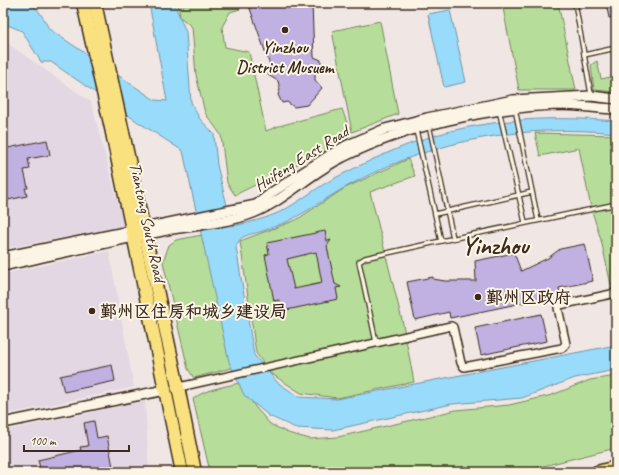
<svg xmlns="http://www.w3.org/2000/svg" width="619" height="475" font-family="Caveat,'LXGW WenKai TC',sans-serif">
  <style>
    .built { fill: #e2d7e3 }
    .green { fill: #b6de9a; stroke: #78845c }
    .water { fill: #99dbfb; stroke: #7394a3 }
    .building { fill: #c1b1e2; stroke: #3b2a1e; fill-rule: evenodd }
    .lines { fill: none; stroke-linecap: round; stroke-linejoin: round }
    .service-casing { stroke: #3b2a1e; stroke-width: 6 }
    .minor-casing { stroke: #3b2a1e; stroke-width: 10 }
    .tertiary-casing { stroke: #3b2a1e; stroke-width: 12 }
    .primary-casing { stroke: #3b2a1e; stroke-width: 15 }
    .service { stroke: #fcf5e5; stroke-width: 3.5 }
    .minor { stroke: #fcf5e5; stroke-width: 7 }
    .tertiary { stroke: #fcf5e5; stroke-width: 9 }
    .primary { stroke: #fae180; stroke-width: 12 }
    .poi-dot { fill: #3b2a1e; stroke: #fcf5e5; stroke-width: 1.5 }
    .labels { text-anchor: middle; stroke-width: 4; stroke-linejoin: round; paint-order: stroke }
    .poi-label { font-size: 17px; font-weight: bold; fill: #3b2a1e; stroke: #fcf5e5; text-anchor: start }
    .street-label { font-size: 17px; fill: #3b2a1e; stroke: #fcf5e5 }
    .town-label { font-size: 25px; font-weight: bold; fill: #3b2a1e; stroke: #fcf5e5 }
  </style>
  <rect width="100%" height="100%" fill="#f0e7e4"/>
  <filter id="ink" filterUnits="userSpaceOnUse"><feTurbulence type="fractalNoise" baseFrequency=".025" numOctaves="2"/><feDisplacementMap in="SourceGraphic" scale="8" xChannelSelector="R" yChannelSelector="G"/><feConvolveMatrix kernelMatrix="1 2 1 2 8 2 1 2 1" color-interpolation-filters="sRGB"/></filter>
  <g filter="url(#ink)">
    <g class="built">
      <polygon points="3,40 91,102 124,226 3,249"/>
      <polygon points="109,251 134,387 3,415 3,274"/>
      <polygon points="145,401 149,472 3,472 3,431"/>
    </g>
    <g class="green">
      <polygon points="178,3 239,3 240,9 230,12 222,27 225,47 249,52 266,131 279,126 342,109 351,134 346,140 235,195 227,183 221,135 205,113 196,75 192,27 180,17"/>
      <polygon points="502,3 558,3 576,90 519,90"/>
      <polygon points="380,21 398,114 352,132 332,31"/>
      <polygon points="597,61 601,79 616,76 616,92 594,90 591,65"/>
      <polygon points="535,133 616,135 616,307 601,240 591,208 579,148 540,156"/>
      <polygon points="408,159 415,176 370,192 403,324 414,382 337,398 301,393 270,373 256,353 240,241 296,220 345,188"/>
      <polygon points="202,235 235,367 194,378 188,369 163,262 169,245 176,240"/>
      <path d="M616 376V448L519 472H210L193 399C205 389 224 387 239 383L256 408 270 424 288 433 310 439 338 437 456 410 509 405 552 395 590 380Z"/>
    </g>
    <g class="water">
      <path d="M3 3C33 3 35 1 49 29L155 100 167 101 149 3H174L186 32 191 102 199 118 214 134 217 165 232 226C254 222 276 216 294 204 308 195 321 185 335 178 366 162 400 146 433 136 491 118 556 116 616 121V133C528 124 436 139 357 181 333 193 312 209 289 221 280 224 272 228 263 231 257 233 249 234 243 237 239 240 237 243 236 247L254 355 277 382 299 397 337 399 616 345V370L575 378 522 398 452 404 333 430 296 428 269 416 244 395 229 362 183 151 138 122 51 62H41L22 31 3 23Z"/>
      <polygon points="450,10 466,82 444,87 428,14"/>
    </g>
    <g class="building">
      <polygon points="248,3 312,3 314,57 321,60 321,67 315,72 315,80 322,88 307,105 294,107 287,102 282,103 278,95 280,89 278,81 268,75 271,68"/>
      <polygon points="606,3 616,3 616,17 609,18"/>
      <polygon points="47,140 50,155 28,159 30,169 24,170 28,188 25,188 27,196 3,201 3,149"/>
      <path d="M325 231 327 241 331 240 327 246 335 284 341 287 336 288 338 299 282 311 279 300 274 301 265 255 269 254 267 243ZM316 252 322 283 294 289 287 259Z"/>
      <polygon points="585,244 593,281 559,288 560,294 532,301 450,318 449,312 415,320 407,282 433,277 433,279 445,281 476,281 475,261 514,253 521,271 548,258 560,249"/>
      <polygon points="541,314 547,341 481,355 475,328"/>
      <polygon points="112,365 115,381 64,392 60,376"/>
      <polygon points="94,421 97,438 107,436 114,472 41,472 38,460 81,450 80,447 88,446 84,423"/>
    </g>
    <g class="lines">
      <defs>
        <g id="service">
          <polyline points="575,3 591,94"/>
          <polyline points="584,55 616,48"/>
          <polyline points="515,109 538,220"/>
          <polyline points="499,110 525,222"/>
          <polyline points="429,125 453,238"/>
          <polyline points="416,130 441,241 612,205 616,207"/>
          <polyline points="435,214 532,192"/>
          <polyline points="376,342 359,262 365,258 441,241"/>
        </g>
        <polyline id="minor" points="175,388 451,326 453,327 461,363 464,367 562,348 566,344 558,308 560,305 616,293"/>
        <g id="tertiary">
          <polyline points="3,257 256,205 274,191 327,157 346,146 385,129 427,118 513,100 591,96 616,99"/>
          <path d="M3 266C58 254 112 241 167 230 192 226 231 222 253 213 285 200 311 172 343 157 405 126 489 107 558 105 577 105 597 108 616 109"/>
          <polyline points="3,423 165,390"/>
        </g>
        <g id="primary">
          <polyline points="83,3 111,128 182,472"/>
          <polyline points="95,3 178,387 195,472"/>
          <polyline points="597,472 616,467"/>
        </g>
      </defs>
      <use href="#service" class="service-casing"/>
      <use href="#minor" class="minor-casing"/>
      <use href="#tertiary" class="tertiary-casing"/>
      <use href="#primary" class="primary-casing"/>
      <use href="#service" class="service"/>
      <use href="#minor" class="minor"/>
      <use href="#tertiary" class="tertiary"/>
      <use href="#primary" class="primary"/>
    </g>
  </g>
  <g class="poi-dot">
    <circle cx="285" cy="30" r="4"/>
    <circle cx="478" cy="297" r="4"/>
    <circle cx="92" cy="311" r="4"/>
  </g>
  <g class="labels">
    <g class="poi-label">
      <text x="285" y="53" text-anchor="middle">Yinzhou<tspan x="285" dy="20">District Musuem</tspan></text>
      <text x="486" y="303">鄞州区政府</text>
      <text x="100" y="317">鄞州区住房和城乡建设局</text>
    </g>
    <g class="street-label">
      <text transform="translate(301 158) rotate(-32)" y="6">Huifeng East Road</text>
      <text transform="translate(148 222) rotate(78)" y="6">Tiantong South Road</text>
    </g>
    <g class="town-label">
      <text x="495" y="254">Yinzhou</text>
    </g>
  </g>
  <rect width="619" height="475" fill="none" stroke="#fcf5e5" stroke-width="16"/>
  <rect x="8" y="8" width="603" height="459" fill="none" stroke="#3b2a1e" stroke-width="1.5" filter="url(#ink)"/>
  <path d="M24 445v6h105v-6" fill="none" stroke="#3b2a1e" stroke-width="2"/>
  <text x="30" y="445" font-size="12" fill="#3b2a1e" stroke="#fcf5e5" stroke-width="3" paint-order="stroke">100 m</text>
</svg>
